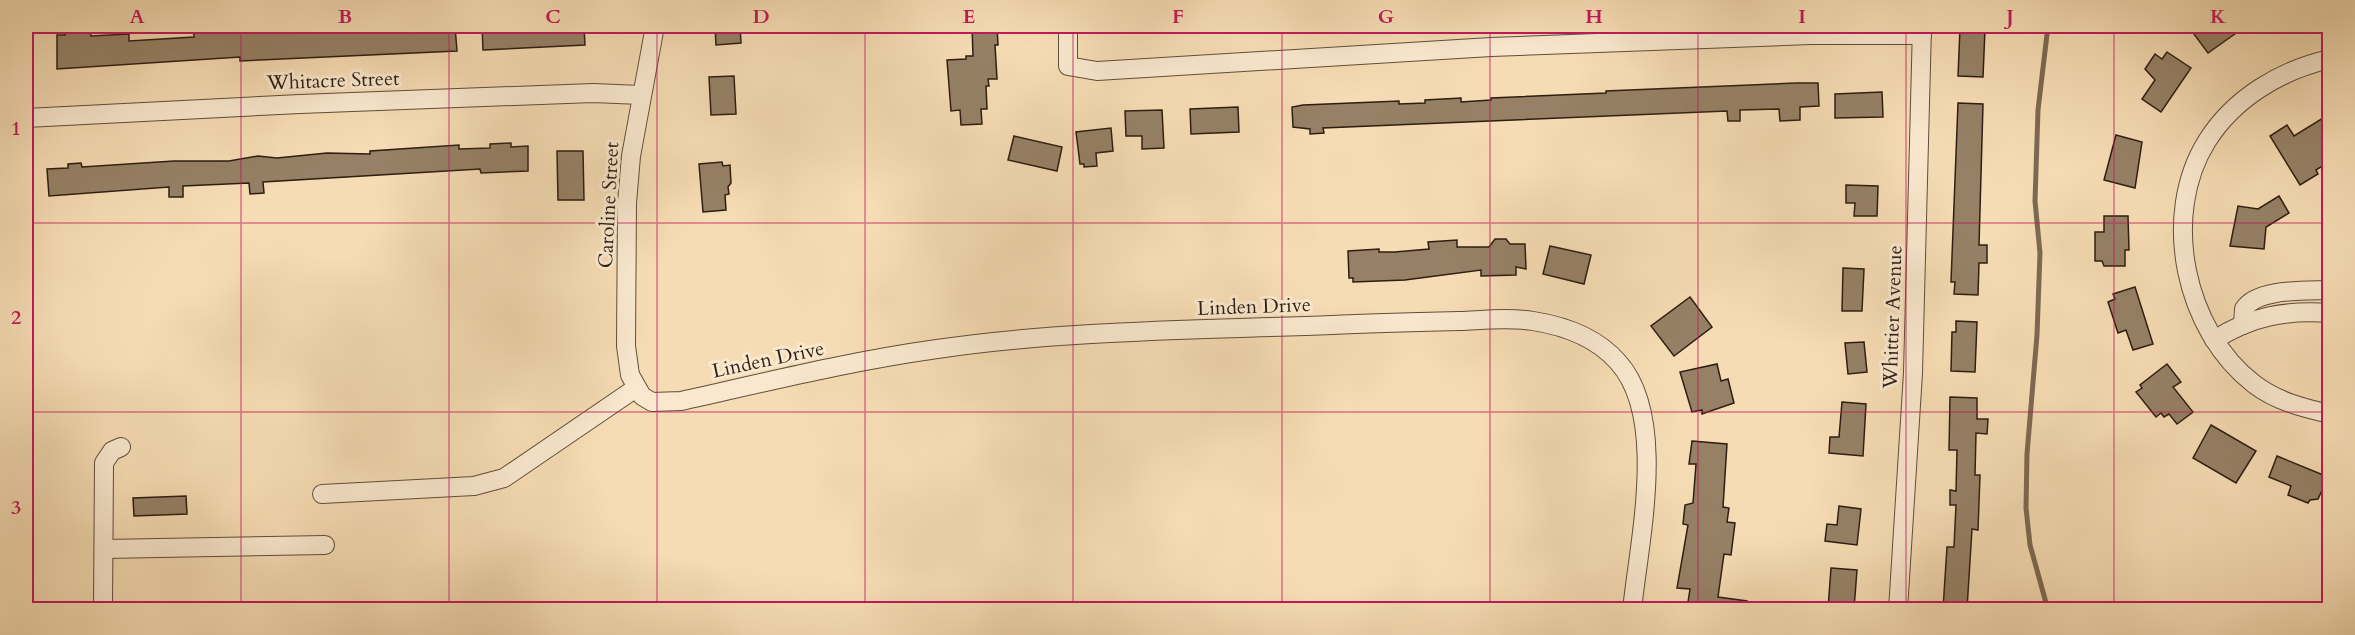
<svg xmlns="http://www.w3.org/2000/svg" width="2355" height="635" font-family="Cardo,serif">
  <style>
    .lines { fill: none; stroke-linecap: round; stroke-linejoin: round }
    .stream { stroke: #7d6952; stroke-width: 5 }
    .building { fill: #968166; stroke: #2d1e12; stroke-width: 1.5 }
    .minor-casing { stroke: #5f4e3a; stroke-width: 20 }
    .minor { stroke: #f9e8ce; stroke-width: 18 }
    .grid { fill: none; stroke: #c2185b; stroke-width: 1.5; stroke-opacity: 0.55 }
    .labels { text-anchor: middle; stroke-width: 6; stroke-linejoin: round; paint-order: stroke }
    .street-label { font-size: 20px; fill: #2d1e12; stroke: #f9e8ce }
    .neatline { fill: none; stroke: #c2185b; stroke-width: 2 }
    .grid-label { font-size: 20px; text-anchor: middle; font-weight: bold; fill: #c2185b }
  </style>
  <rect width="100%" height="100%" fill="#f6dcb4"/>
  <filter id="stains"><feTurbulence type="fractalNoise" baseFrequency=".00333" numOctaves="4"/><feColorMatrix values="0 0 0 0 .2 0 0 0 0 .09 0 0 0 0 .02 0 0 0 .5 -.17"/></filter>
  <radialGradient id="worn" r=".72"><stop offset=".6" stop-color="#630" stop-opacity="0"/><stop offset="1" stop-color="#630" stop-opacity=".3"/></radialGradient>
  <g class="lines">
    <polyline class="stream" points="2048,26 2038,110 2035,201 2040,253 2037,335 2027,454 2026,508 2030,545 2048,610"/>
  </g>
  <g class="building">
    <polygon points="67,26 89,26 91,36 129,34 129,41 194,37 193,28 232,26 247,26 247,31 284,30 284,26 308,26 309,31 379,30 379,26 446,26 455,27 457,51 240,61 240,57 57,69 57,35 65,35"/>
    <polygon points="482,26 584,26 585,45 483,50"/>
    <polygon points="715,26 740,26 741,43 716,45"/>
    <polygon points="972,26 997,26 998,45 995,45 997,79 988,79 989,86 986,86 987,109 981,109 982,124 961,125 960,110 951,111 947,60 966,59 966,56 973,56"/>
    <polygon points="2188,26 2246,26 2208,53"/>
    <polygon points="1960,28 1985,29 1983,77 1958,76"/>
    <polygon points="2167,52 2191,68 2161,112 2142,99 2155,80 2145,69 2155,54 2162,59"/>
    <polygon points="734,76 736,114 711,115 709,77"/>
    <polygon points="1796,83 1818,83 1819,106 1800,107 1800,120 1780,121 1779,109 1740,110 1740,121 1728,121 1727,111 1323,128 1324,133 1310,134 1310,129 1293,127 1292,107 1303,105 1399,101 1399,104 1425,103 1425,100 1461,98 1461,102 1491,100 1491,98 1606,93 1606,91"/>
    <polygon points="1882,92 1883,117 1835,118 1835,94"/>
    <polygon points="1958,103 1983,104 1979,245 1987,245 1987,263 1979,263 1978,295 1954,294 1955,282 1951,282"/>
    <polygon points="1238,107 1239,132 1191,134 1190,109"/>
    <polygon points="1162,110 1164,148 1142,149 1142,136 1126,136 1125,111"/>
    <polygon points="2323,118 2330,129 2330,161 2316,170 2318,174 2300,185 2270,136 2287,125 2294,136"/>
    <polygon points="1111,128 1113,151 1096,153 1097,166 1084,167 1084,164 1080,164 1076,132"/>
    <polygon points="2116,135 2142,142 2135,188 2104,180"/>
    <polygon points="1014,136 1062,147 1057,171 1008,160"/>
    <polygon points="511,143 511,147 528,146 528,171 481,173 480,169 263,182 264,193 250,194 249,183 183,186 183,197 169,197 169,187 49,196 47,169 68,168 68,164 81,163 82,167 174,161 229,161 258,156 277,158 327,153 370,154 370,151 459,145 459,149 490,148 490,144"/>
    <polygon points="557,151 583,151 584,200 558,200"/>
    <polygon points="722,162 723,166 730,165 731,183 728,187 729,194 725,195 726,210 703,212 699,164"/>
    <polygon points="1846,185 1878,186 1877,216 1854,216 1855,203 1846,203"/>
    <polygon points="2279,196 2289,213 2266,227 2264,249 2230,246 2238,206 2258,209"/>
    <polygon points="2104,216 2128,216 2129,250 2125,250 2125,266 2104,266 2102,261 2095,261 2095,232 2104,232"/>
    <polygon points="1495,239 1506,239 1510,244 1525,244 1526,269 1516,267 1516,275 1481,276 1481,270 1405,280 1353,282 1353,278 1349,278 1348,251 1379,249 1379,252 1395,252 1429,249 1428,242 1457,240 1457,247 1489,247"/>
    <polygon points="1550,246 1591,255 1584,284 1543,274"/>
    <polygon points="1843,268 1864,269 1862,311 1842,311"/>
    <polygon points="2135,287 2153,344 2133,350 2126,330 2118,333 2108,302 2115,299 2113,294"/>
    <polygon points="1690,297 1712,327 1674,356 1651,326"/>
    <polygon points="1956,321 1977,322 1975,372 1951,371 1952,332 1956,332"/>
    <polygon points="1864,342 1867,372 1848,374 1845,343"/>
    <polygon points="1717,364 1721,381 1728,379 1734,403 1702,414 1702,410 1692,412 1680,372"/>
    <polygon points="2167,364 2181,382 2173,387 2193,412 2177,424 2169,414 2164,417 2161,413 2156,417 2136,392 2142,388 2140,385"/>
    <polygon points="1950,397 1977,398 1977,419 1988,419 1987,434 1976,433 1975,475 1980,475 1978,530 1972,529 1967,609 1943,609 1947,547 1954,547 1956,505 1950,505 1950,490 1956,491 1957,450 1949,450"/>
    <polygon points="1842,402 1866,404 1863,456 1829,453 1830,437 1839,437"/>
    <polygon points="2211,425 2256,451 2236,483 2193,458"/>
    <polygon points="1692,441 1727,444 1723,507 1729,508 1727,522 1735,523 1731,555 1724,554 1718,597 1747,601 1747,609 1687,609 1690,589 1677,588 1688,525 1683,524 1685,505 1693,503 1696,464 1689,464"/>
    <polygon points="2277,456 2328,477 2318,499 2310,500 2308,503 2288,495 2291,486 2269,477"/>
    <polygon points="186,496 187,514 134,516 133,498"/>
    <polygon points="1839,506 1861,509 1857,545 1825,541 1827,524 1837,525"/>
    <polygon points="1831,568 1857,570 1854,609 1828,609"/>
  </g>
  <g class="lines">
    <defs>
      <g id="minor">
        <path d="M655 26 631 156 627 203 626 346 630 375 642 396 652 402 681 401C766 382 851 361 937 349 1065 330 1203 330 1332 325 1374 323 1417 322 1460 321 1484 320 1509 317 1533 321 1565 326 1596 337 1618 362 1668 417 1639 541 1632 610"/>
        <polyline points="1068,26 1068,66 1097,71 1491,47 1810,35 1922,35"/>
        <path d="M2330 59C2281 70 2234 98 2207 141 2160 216 2185 331 2254 384 2276 401 2303 408 2330 414"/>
        <polyline points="26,118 300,104 593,93 641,95"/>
        <path d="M2243 325 2244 309C2257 288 2307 291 2330 290"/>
        <path d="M2214 340C2252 316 2285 310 2330 313"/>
        <polyline points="322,494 474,486 504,478 636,388"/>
        <polyline points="104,549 325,545"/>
        <polyline points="103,610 104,463 112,451 121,447"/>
        <polyline points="1898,610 1913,373 1922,26"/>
      </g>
    </defs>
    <use href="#minor" class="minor-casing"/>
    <use href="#minor" class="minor"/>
  </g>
  <path class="grid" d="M241 26V610M449 26V610M657 26V610M865 26V610M1073 26V610M1282 26V610M1490 26V610M1698 26V610M1906 26V610M2114 26V610M26 223H2330M26 412H2330"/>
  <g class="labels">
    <g class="street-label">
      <text transform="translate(333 80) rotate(-2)" y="7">Whitacre Street</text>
      <text transform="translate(608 205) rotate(-87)" y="7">Caroline Street</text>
      <text transform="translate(1254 306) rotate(-2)" y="7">Linden Drive</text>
      <text transform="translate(1892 317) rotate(-88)" y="7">Whittier Avenue</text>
      <text transform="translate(768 359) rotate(-12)" y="7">Linden Drive</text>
    </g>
  </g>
  <rect width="2355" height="635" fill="none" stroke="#f6dcb4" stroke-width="66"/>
  <rect x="33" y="33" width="2289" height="569" class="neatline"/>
  <g class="grid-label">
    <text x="137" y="23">A</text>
    <text x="345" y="23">B</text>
    <text x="553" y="23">C</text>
    <text x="761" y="23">D</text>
    <text x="969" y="23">E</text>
    <text x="1178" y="23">F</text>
    <text x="1386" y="23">G</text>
    <text x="1594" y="23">H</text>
    <text x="1802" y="23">I</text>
    <text x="2010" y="23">J</text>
    <text x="2218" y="23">K</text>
    <text x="16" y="135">1</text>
    <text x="16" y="324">2</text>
    <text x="16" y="514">3</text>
  </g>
  <rect width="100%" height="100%" filter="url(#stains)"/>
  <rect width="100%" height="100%" fill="url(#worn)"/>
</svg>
